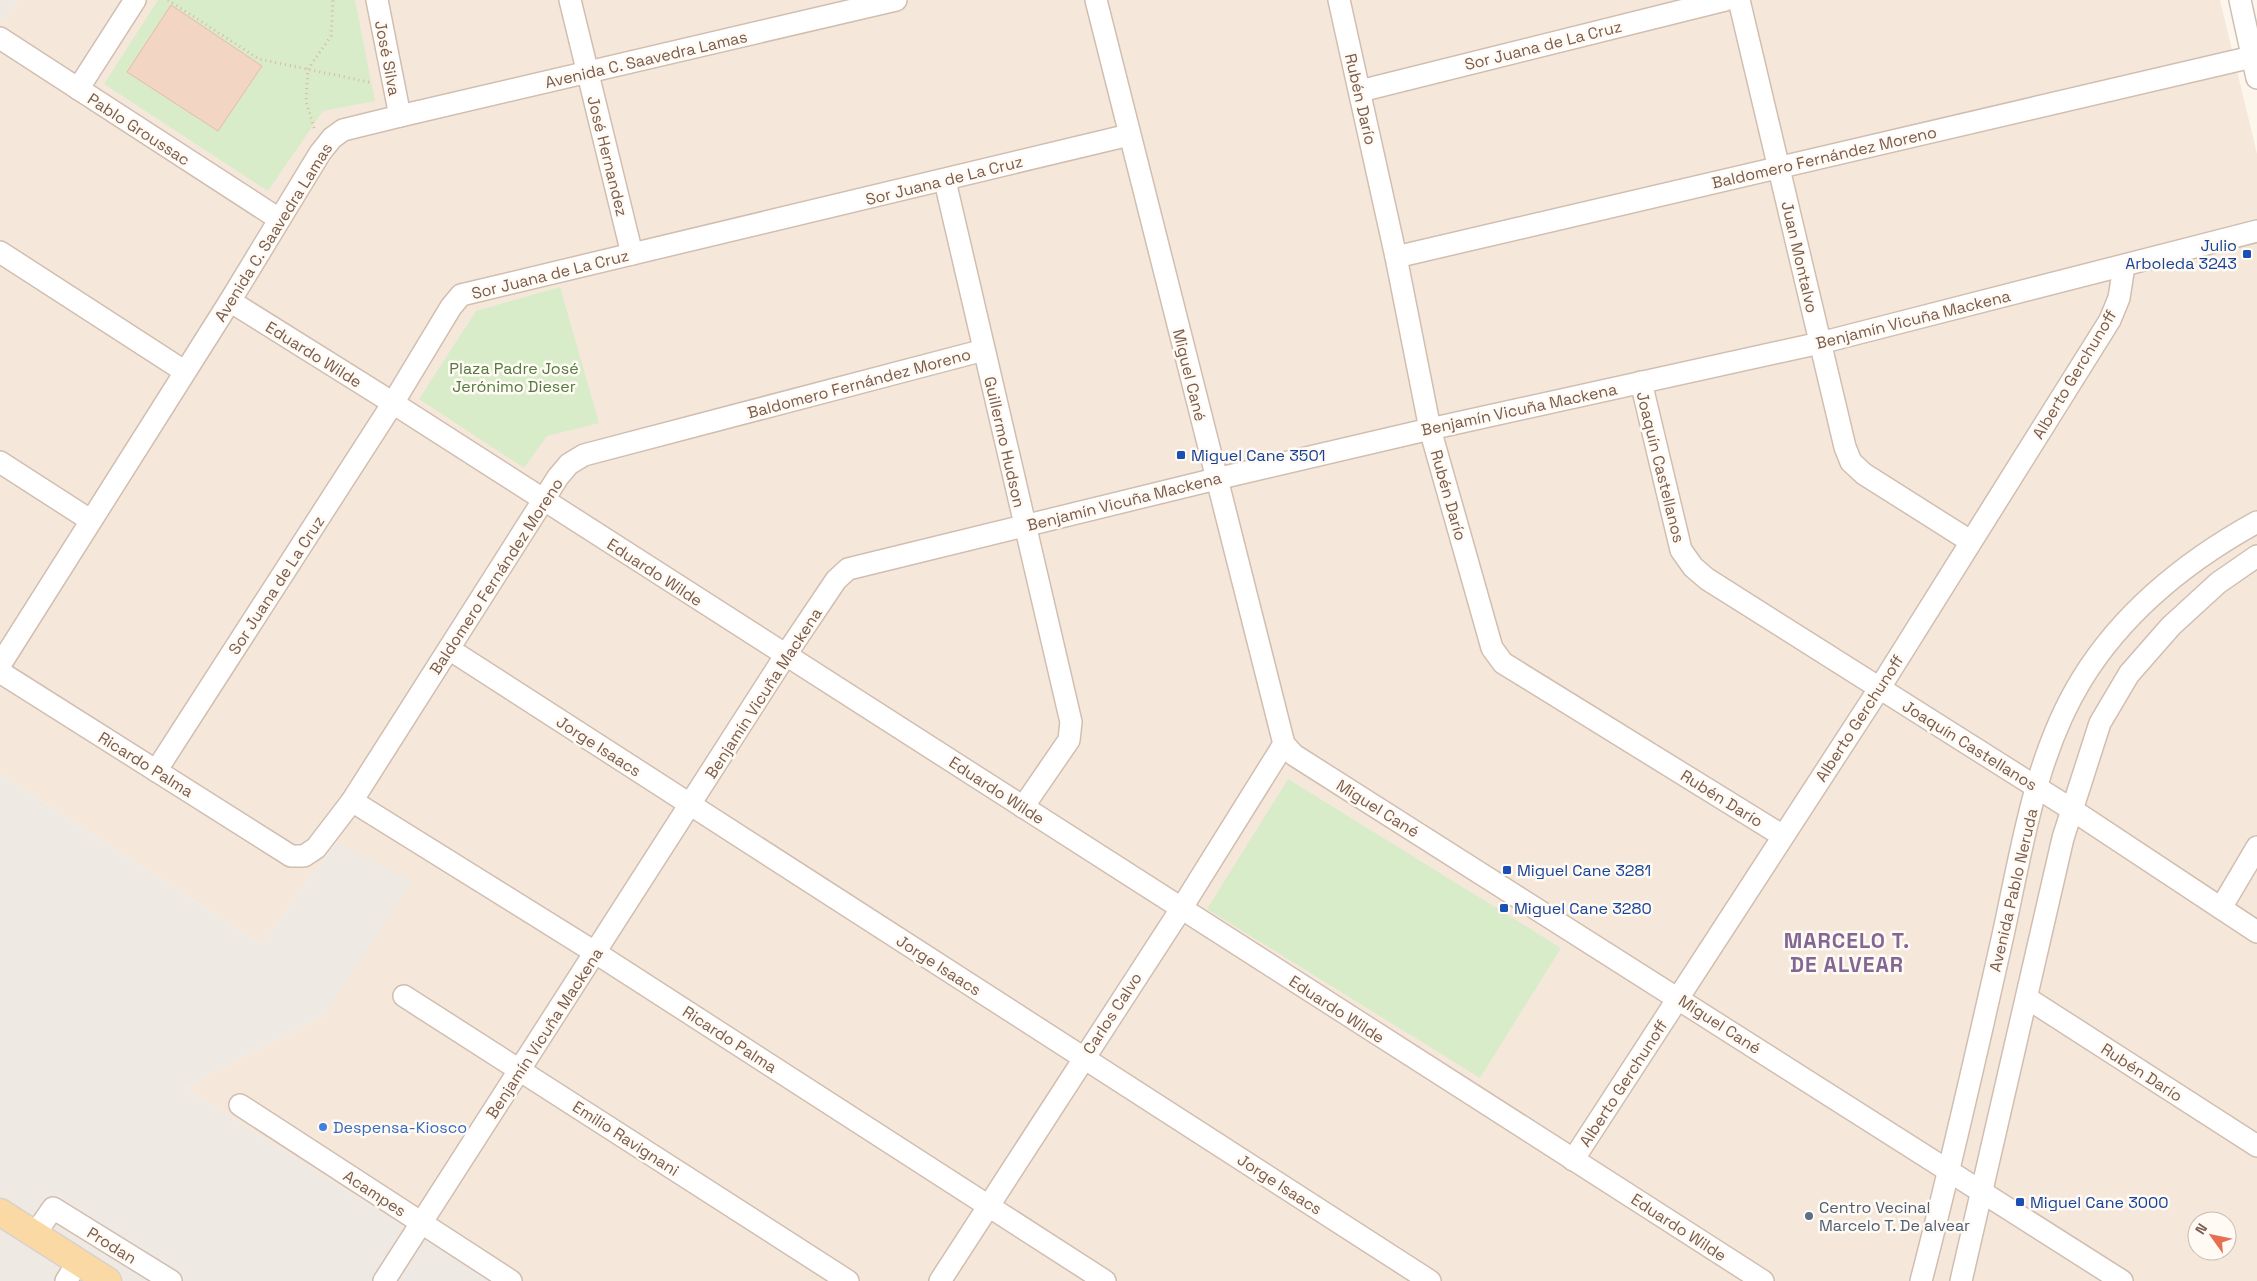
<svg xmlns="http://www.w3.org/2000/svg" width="2257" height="1281" font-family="'Space Grotesk',sans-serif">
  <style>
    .residential { fill: #f5e8da; fill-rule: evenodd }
    .industrial { fill: #efe9e4 }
    .green { fill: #d8ecc9 }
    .building { fill: #f3d5c3; stroke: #e6bba3 }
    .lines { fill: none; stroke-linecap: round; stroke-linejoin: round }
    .minor-casing { stroke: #d1beb0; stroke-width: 24 }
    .major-casing { stroke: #dad1cd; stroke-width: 29 }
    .path { stroke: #d9b8a5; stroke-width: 3; stroke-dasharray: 1 4; stroke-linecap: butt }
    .minor { stroke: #fff; stroke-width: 21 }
    .major { stroke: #fbd9a5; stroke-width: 26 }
    .transit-dot { fill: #1a4fb4; stroke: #fffaf3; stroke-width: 2 }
    .shop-dot { fill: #3f7fe0; stroke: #fffaf3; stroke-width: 2 }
    .service-dot { fill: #5c6f8a; stroke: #fffaf3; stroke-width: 2 }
    .labels { text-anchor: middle; stroke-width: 5; stroke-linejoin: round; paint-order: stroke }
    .street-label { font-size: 16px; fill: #7a5c4d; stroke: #fffaf3 }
    .transit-label { font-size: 16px; fill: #164399; stroke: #fffaf3; text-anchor: start }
    .park-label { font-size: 16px; fill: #537a41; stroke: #fffaf3 }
    .shop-label { font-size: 16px; fill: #366cbe; stroke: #fffaf3; text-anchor: start }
    .service-label { font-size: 16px; fill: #4e5e75; stroke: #fffaf3; text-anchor: start }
    .district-label { font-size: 21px; font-weight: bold; letter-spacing: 1px; fill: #846695; stroke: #fffaf3 }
  </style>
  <rect width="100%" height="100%" fill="#fdf6ec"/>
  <path class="residential" d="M18 0H2220L2257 154V1281H490L185 1088 326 1014 337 842 261 944 0 774V18L5 21ZM2197 1221H2227V1251H2197Z"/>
  <g class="industrial">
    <polygon points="0,0 18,0 5,21 0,18"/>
    <polygon points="0,774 261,944 337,842 412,881 326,1014 185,1088 490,1281 0,1281"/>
  </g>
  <g class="green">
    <polygon points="158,0 355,0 375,101 323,111 268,191 104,84"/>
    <polygon points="560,287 599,423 547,436 524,468 419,399 476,311"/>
    <polygon points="1288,779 1561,948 1480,1078 1207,909"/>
  </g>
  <polygon class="building" points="171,5 262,66 218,131 127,72"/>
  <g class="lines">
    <defs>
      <g id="minor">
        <polyline points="377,0 400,116"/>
        <polyline points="570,0 632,254"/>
        <polyline points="1096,0 1284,744 1294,755 2122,1281"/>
        <polyline points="1339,0 1396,257 1430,429 1492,648 1503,663 1783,836"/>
        <polyline points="1739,0 1845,447 1851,462 1864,474 1970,541"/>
        <polyline points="2240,0 2257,78"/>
        <polyline points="0,38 279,219"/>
        <polyline points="78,89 135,0"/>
        <polyline points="1360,91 1725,0"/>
        <polyline points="945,181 1071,722 1069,740 1023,807"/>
        <polyline points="0,252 184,371"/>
        <polyline points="1396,257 2252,57"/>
        <polyline points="230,301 393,403 1763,1281"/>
        <polyline points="1641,382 1681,550 1693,567 1707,579 2071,809 2257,932"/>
        <polyline points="0,462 90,520"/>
        <polyline points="449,649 1430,1281"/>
        <polyline points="0,665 230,301 320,153 332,138 343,130 400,116 896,0"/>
        <polyline points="0,672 291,856 304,856 316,848 352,801 558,477 569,464 584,455 984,350"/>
        <polyline points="156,771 393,403 451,307 461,295 1129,135"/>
        <polyline points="352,801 596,953 1105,1281"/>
        <polyline points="2221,908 2257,847"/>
        <polyline points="404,996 848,1281"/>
        <polyline points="2027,998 2257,1146"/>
        <polyline points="240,1105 511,1281"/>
        <polyline points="1573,1160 1879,689 2110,320 2119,298 2124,266"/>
        <polyline points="35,1234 53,1208 171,1281"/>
        <polyline points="66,1281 78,1262"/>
        <polyline points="384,1281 785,656 836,580 848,569 1216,479 1430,429 1820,343 2257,231"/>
        <polyline points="940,1281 1181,909 1284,744"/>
        <path d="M1921 1281C1951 1166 1977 1051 2003 935 2022 849 2035 755 2082 679 2124 611 2188 560 2257 522"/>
        <polyline points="1961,1281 2063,838 2100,723 2129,674 2171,626 2218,583 2257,556"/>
      </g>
      <polyline id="major" points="0,1212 108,1281"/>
    </defs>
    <use href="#minor" class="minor-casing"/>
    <use href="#major" class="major-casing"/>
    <g class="path">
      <polyline points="168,0 259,59 373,83"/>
      <polyline points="314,128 306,101 308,69 331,36 333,0"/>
    </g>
    <use href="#minor" class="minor"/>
    <use href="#major" class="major"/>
  </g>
  <g class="transit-dot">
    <rect x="2242" y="249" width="10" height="10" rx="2.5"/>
    <rect x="1176" y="450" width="10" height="10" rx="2.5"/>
    <rect x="1502" y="865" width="10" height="10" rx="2.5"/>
    <rect x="1499" y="903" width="10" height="10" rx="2.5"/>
    <rect x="2015" y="1197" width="10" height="10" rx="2.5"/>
  </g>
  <circle class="shop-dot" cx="323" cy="1127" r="5"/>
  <circle class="service-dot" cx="1809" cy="1216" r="5"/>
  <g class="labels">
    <g class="street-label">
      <text transform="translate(1543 45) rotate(-14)" y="6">Sor Juana de La Cruz</text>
      <text transform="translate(388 58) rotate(79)" y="6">José Silva</text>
      <text transform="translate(646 59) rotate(-13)" y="6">Avenida C. Saavedra Lamas</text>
      <text transform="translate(1361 99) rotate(77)" y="6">Rubén Darío</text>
      <text transform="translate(139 129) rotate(33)" y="6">Pablo Groussac</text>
      <text transform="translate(608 156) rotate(76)" y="6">José Hernandez</text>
      <text transform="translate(1824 157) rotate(-13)" y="6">Baldomero Fernández Moreno</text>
      <text transform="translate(944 180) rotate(-14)" y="6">Sor Juana de La Cruz</text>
      <text transform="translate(273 232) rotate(-58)" y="6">Avenida C. Saavedra Lamas</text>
      <text transform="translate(1800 257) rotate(77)" y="6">Juan Montalvo</text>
      <text transform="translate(550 274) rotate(-14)" y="6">Sor Juana de La Cruz</text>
      <text transform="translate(1913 319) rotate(-14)" y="6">Benjamín Vicuña Mackena</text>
      <text transform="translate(314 354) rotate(32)" y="6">Eduardo Wilde</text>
      <text transform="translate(2074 374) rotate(-59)" y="6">Alberto Gerchunoff</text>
      <text transform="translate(1190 375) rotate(76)" y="6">Miguel Cané</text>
      <text transform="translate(859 383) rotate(-15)" y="6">Baldomero Fernández Moreno</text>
      <text transform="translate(1519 409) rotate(-12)" y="6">Benjamín Vicuña Mackena</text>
      <text transform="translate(1005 442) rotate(77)" y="6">Guillermo Hudson</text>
      <text transform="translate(1661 467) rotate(76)" y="6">Joaquín Castellanos</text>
      <text transform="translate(1449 495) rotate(74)" y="6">Rubén Darío</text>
      <text transform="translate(1124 501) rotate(-14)" y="6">Benjamín Vicuña Mackena</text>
      <text transform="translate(655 572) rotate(33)" y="6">Eduardo Wilde</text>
      <text transform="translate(496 576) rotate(-57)" y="6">Baldomero Fernández Moreno</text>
      <text transform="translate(276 585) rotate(-57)" y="6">Sor Juana de La Cruz</text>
      <text transform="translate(763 693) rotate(-57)" y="6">Benjamín Vicuña Mackena</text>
      <text transform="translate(1859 718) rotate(-57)" y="6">Alberto Gerchunoff</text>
      <text transform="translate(1970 745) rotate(32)" y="6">Joaquín Castellanos</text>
      <text transform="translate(599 746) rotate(33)" y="6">Jorge Isaacs</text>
      <text transform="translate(146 764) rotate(32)" y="6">Ricardo Palma</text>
      <text transform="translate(997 790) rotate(33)" y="6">Eduardo Wilde</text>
      <text transform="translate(1722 798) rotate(32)" y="6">Rubén Darío</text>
      <text transform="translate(1378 808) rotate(32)" y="6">Miguel Cané</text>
      <text transform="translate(2013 890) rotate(-77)" y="6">Avenida Pablo Neruda</text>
      <text transform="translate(939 965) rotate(33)" y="6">Jorge Isaacs</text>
      <text transform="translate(1337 1009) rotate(33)" y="6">Eduardo Wilde</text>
      <text transform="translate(1112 1013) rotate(-57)" y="6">Carlos Calvo</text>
      <text transform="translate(1720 1024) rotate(33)" y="6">Miguel Cané</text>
      <text transform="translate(544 1033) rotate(-57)" y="6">Benjamín Vicuña Mackena</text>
      <text transform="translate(730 1039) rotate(33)" y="6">Ricardo Palma</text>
      <text transform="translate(2142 1072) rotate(33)" y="6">Rubén Darío</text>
      <text transform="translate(1623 1083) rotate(-57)" y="6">Alberto Gerchunoff</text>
      <text transform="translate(626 1138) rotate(33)" y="6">Emilio Ravignani</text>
      <text transform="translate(1280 1184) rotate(33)" y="6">Jorge Isaacs</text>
      <text transform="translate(375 1193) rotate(33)" y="6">Acampes</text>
      <text transform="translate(1679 1227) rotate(33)" y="6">Eduardo Wilde</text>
      <text transform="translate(112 1245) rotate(32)" y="6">Prodan</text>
    </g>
    <g class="transit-label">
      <text x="2237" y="251" text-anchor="end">Julio<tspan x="2237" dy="18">Arboleda 3243</tspan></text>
      <text x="1191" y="461">Miguel Cane 3501</text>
      <text x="1517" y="876">Miguel Cane 3281</text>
      <text x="1514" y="914">Miguel Cane 3280</text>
      <text x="2030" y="1208">Miguel Cane 3000</text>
    </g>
    <g class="park-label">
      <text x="514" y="374">Plaza Padre José<tspan x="514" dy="18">Jerónimo Dieser</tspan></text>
    </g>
    <g class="shop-label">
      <text x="333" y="1133">Despensa-Kiosco</text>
    </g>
    <g class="service-label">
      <text x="1819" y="1213">Centro Vecinal<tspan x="1819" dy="18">Marcelo T. De alvear</tspan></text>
    </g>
    <g class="district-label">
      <text x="1847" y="948">MARCELO T.<tspan x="1847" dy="24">DE ALVEAR</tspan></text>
    </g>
  </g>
  <g transform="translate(2212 1236) rotate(303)"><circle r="24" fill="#fffaf3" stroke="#cabbb1"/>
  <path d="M0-4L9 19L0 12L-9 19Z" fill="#e76f51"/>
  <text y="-8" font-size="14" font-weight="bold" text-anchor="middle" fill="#7a5c4d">N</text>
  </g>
</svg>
